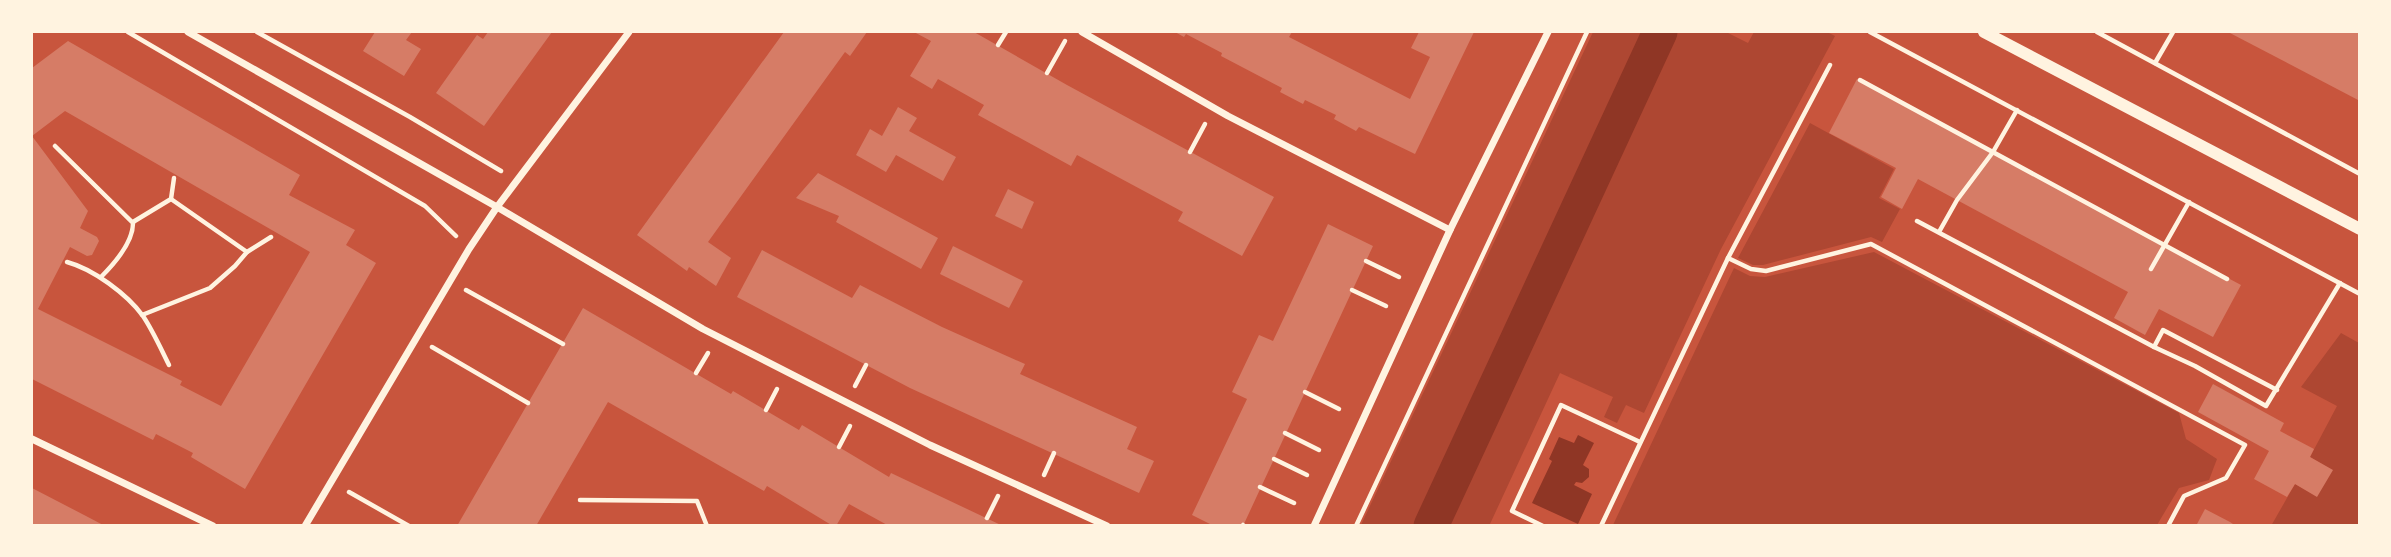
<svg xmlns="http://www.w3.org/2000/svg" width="2391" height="557" font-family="'Open Sans',sans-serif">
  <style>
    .green { fill: #ae4732 }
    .water { fill: #8f3625 }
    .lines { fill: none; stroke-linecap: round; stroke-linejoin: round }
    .canal { stroke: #8f3625; stroke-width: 35 }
    .building { fill: #d67c66 }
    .path { stroke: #fff3e0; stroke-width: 4.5 }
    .minor { stroke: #fff3e0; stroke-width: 7 }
    .tertiary { stroke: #fff3e0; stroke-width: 12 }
  </style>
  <rect width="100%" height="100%" fill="#c8553d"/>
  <g class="green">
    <polygon points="1593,32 1726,32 1748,43 1754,32 1827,32 1835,36 1721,249 1644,413 1626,405 1617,423 1604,417 1613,397 1560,373 1490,524 1491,525 1361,525"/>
    <polygon points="1810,123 1894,169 1879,198 1900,209 1882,242 1871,237 1763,265 1753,265 1738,258"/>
    <polygon points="1874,252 2179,413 2186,439 2217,459 2209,480 2179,488 2157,525 1613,525 1734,268 1750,276 1765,277"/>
    <polygon points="2341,333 2359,343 2359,525 2271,526 2295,484 2317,496 2332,470 2310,457 2337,406 2301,387"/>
  </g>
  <polygon class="water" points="1578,435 1594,443 1583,465 1589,469 1589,477 1582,483 1576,482 1574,485 1592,494 1578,524 1532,503 1552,461 1549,459 1559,437 1574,443"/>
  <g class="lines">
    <polyline class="canal" points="1431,526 1660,32"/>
  </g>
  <g class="building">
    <polygon points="375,32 412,32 406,40 421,49 404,76 363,51"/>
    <polygon points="488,32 552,32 484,126 436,93 477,35 483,39"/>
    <polygon points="784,32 867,32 850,56 845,52 708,242 731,258 716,286 689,267 687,271 637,235"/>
    <polygon points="914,32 974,32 1067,85 1274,197 1242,256 1178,221 1183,212 1077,155 1071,166 978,115 984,105 938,79 932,89 910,76 931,41"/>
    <polygon points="1175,32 1292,32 1289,37 1410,99 1430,57 1411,48 1419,32 1474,32 1415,154 1359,127 1356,131 1334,119 1336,115 1305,100 1303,104 1280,92 1282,88 1221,56 1222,53 1186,34 1184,37"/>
    <polygon points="2228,32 2360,32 2360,101"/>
    <polygon points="68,41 300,175 289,195 355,230 346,245 376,263 245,489 191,457 193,453 156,434 153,440 32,379 32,136 88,211 80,228 97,237 99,241 92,255 87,256 70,247 38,309 182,381 180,385 221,406 310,252 65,111 32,136 32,68"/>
    <polygon points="1857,79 2241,285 2213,337 2159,309 2145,335 2114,318 2128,292 1918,179 1902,209 1881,197 1896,168 1829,133"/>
    <polygon points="898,107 917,118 909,131 956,157 943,181 896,155 886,172 856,155 870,129 882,136"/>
    <polygon points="818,173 938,238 921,269 836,222 839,216 796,198"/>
    <polygon points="1008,189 1034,202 1022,229 995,216"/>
    <polygon points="1328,224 1373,246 1243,526 1214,526 1192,515 1247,399 1232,392 1259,335 1273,341"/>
    <polygon points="953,246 1023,281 1009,308 940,274"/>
    <polygon points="762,250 852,298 860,285 942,327 1025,364 1020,374 1137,427 1127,449 1154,461 1139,493 910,388 737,297"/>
    <polygon points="583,308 731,394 733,391 799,430 802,425 889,477 891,473 1003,526 889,526 849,504 836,526 833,526 767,486 764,491 608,402 536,526 457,526"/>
    <polygon points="2213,384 2284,423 2280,431 2314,449 2310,457 2333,470 2317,497 2295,484 2287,497 2254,479 2269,451 2198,412"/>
    <polygon points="32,488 86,516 105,526 32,526"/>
    <polygon points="2205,509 2230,522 2236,526 2196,526"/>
  </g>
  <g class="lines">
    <g class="path">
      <polyline points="128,32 425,206 456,236"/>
      <polyline points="257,32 410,117 501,171"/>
      <polyline points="1870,32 2360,294"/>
      <polyline points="2097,32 2360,174"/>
      <polyline points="998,45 1006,32"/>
      <polyline points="2155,63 2173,32"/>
      <polyline points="1047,73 1065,41"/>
      <polyline points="1860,80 2227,279"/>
      <path d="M55 146 133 223C133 242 114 264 101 277"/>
      <polyline points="1190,152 1205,124"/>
      <polyline points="171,199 247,252"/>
      <polyline points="1917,221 2154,347 2163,330 2277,390"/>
      <polyline points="133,222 171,199 174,178"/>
      <polyline points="1939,232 1957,200 1993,152 2017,110"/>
      <polyline points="1728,258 1751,269 1766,271 1871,244 2245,445 2226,478 2184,496 2168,526"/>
      <polyline points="1366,261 1399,277"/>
      <path d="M67 262C93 269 127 294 143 316 153 331 161 349 169 365"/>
      <polyline points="2151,269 2189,202"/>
      <polyline points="466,290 563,344"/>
      <polyline points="1352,290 1386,306"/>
      <polyline points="142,315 210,288 235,266 247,252 271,237"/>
      <polyline points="432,347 528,403"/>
      <polyline points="2154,347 2195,366 2266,406 2340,283"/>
      <polyline points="696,373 708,353"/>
      <polyline points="855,386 866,365"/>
      <polyline points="1305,392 1339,409"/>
      <polyline points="766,410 777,389"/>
      <polyline points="1285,433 1319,450"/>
      <polyline points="839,447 850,426"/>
      <polyline points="1274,459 1307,475"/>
      <polyline points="1044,475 1054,453"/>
      <polyline points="1260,487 1294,503"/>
      <polyline points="349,492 409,526"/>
      <polyline points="580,500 697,501 707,526"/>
      <polyline points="987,518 998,496"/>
      <polyline points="1243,525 1244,526"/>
      <polyline points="1356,526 1587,32"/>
      <polyline points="1543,526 1512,511 1561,405 1640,442"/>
      <polyline points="1601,526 1728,258 1830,65"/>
    </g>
    <g class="minor">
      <polyline points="188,32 497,207 703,329 930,445 1107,526"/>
      <polyline points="1082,32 1228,116 1450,230"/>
      <polyline points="32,439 213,526"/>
      <polyline points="305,526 469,249 497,207 629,32"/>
      <polyline points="1314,526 1450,230 1548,32"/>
    </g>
    <polyline class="tertiary" points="1984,32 2360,229"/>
  </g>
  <rect width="2391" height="557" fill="none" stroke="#fff3e0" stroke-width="66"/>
</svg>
